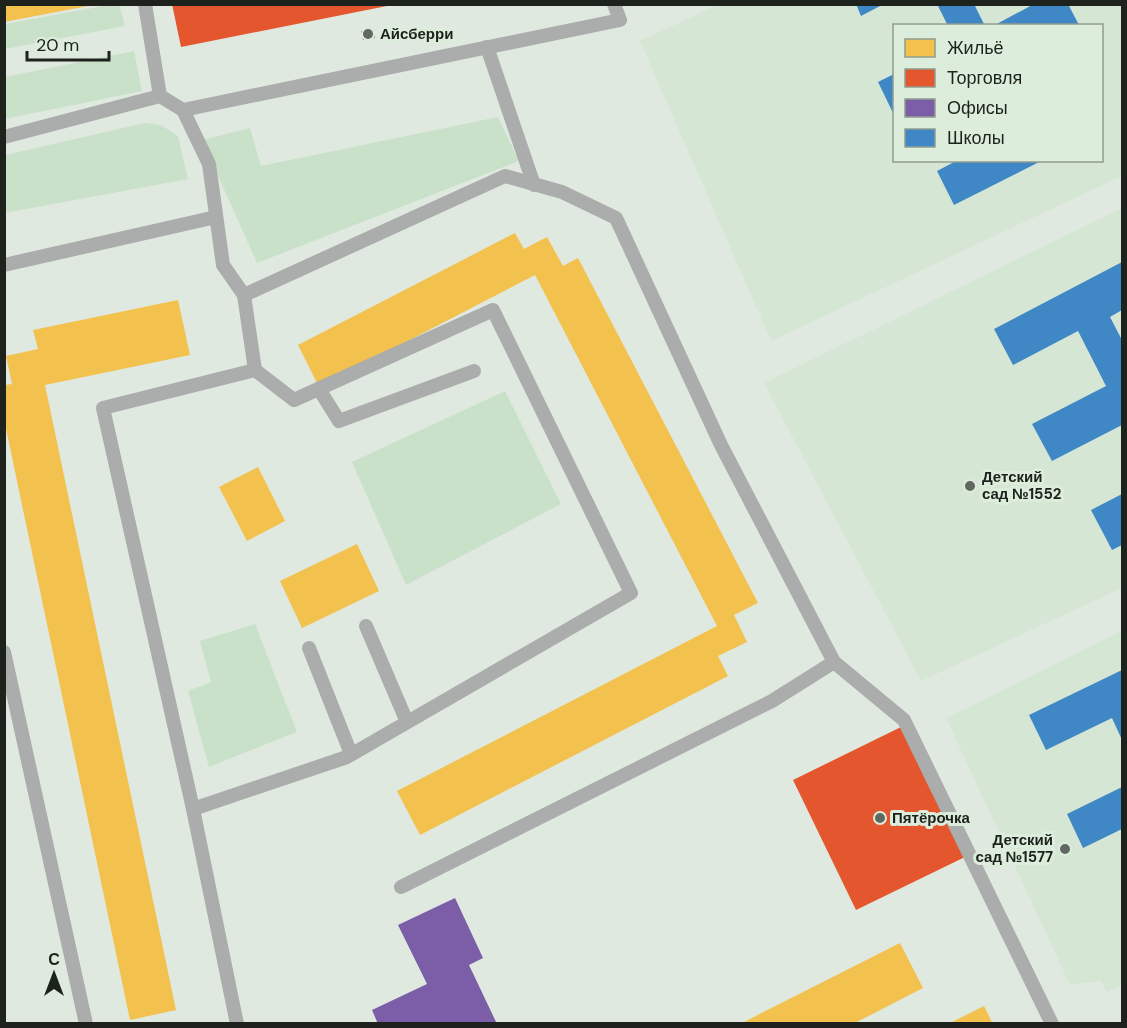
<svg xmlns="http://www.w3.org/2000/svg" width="1127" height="1028" font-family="'DM Sans',sans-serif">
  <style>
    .built { fill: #d6e6d5; fill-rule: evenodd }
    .green { fill: #cae1c9 }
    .homes { fill: #f2c14e }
    .shops { fill: #e4572e }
    .offices { fill: #7b5ea7 }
    .schools { fill: #3f88c5 }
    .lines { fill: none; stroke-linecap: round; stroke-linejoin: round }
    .service { stroke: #abacac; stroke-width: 14 }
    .poi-dot { fill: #616861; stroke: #ddeddc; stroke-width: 2 }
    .labels { text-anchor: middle; stroke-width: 6; stroke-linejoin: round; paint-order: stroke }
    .poi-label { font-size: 15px; font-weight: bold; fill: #1d221c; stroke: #ddeddc; text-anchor: start }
  </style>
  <rect width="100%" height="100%" fill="#e0e9e0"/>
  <g class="built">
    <path d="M717 5H1122V176L771 341 640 41ZM894 26H1102V160H894Z"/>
    <polygon points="1122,208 1122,588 921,681 764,383"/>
    <polygon points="1122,631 1122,985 1107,992 1101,981 1070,985 946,718"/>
  </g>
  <g class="green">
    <polygon points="119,4 125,26 5,49 5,24 109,5"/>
    <polygon points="134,51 142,91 5,119 5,77"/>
    <polygon points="498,117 519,161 257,263 202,140 250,128 261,166"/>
    <polygon points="145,123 161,125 178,136 188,179 5,213 5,155"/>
    <polygon points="505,391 561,504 406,585 352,462"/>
    <polygon points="255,624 297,732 209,767 188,691 211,682 200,641"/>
  </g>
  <g class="homes">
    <polygon points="4,4 88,4 88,6 4,22"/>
    <polygon points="515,233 524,249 547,237 563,266 578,258 758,603 734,615 747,642 718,656 728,676 420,835 397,791 717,626 535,275 319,387 298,345"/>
    <polygon points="178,300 190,355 45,385 176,1010 130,1020 4,419 4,385 12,384 6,356 38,349 33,330"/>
    <polygon points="258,467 285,521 247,541 219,487"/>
    <polygon points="357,544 379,591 302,628 280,581"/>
    <polygon points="900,943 923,988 853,1024 740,1024"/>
    <polygon points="984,1006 993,1024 948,1024"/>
  </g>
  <g class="shops">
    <polygon points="172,4 387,4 387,6 181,47"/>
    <polygon points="373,29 375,38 363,40 361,31"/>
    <polygon points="903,726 967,856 856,910 793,780"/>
  </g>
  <polygon class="offices" points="455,898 483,958 469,965 497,1024 378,1024 372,1010 427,984 398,925"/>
  <g class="schools">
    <polygon points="856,4 884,4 861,16"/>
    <polygon points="937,4 974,4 985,26 948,26"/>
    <polygon points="1034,4 1068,4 1079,25 993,26"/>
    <polygon points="894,74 894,115 878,82"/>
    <polygon points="958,160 1043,160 954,205 937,171"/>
    <polygon points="1122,262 1122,310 1110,317 1122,340 1122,425 1052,461 1032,424 1106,386 1078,331 1013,365 994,329"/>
    <polygon points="1122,494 1122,545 1112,550 1091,510"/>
    <polygon points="1122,670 1122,740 1112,718 1046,750 1029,715"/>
    <polygon points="1122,787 1122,829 1083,848 1067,814"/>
  </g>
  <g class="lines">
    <g class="service">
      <polyline points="145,4 160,96"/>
      <polyline points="487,47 534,185"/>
      <polyline points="183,110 620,20 614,4"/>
      <polyline points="4,137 160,96 183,110 209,164 223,265 244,295 255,370 103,408 193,809 237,1024"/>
      <polyline points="4,265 216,217"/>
      <polyline points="244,295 505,176 562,192 616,218 721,445 834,662 904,720 1052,1024"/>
      <polyline points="319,389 339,421 474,371"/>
      <polyline points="366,626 407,722"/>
      <polyline points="309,648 351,754"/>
      <polyline points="4,652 86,1024"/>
      <polyline points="193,809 347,757 631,593 493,310 294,400 255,370"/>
      <polyline points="401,887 772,701 834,662"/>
    </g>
  </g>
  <g class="poi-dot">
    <circle cx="368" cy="34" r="6"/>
    <circle cx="970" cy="486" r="6"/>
    <circle cx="880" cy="818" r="6"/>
    <circle cx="1065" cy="849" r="6"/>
  </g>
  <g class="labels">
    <g class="poi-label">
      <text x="380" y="39">Айсберри</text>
      <text x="982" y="482">Детский<tspan x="982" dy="17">сад №1552</tspan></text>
      <text x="892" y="823">Пятёрочка</text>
      <text x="1053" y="845" text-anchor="end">Детский<tspan x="1053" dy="17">сад №1577</tspan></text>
    </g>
  </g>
  <rect width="1127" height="1028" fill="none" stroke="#1d221c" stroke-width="12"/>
  <rect x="893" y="24" width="210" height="138" fill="#ddeddc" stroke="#909c8f" stroke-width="1.5"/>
  <rect x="905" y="39" width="30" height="18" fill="#f2c14e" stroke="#909c8f" stroke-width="1.5"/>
  <text x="947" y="54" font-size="18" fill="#1d221c">Жильё</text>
  <rect x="905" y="69" width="30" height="18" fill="#e4572e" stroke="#909c8f" stroke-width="1.5"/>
  <text x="947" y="84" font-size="18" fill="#1d221c">Торговля</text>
  <rect x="905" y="99" width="30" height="18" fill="#7b5ea7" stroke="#909c8f" stroke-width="1.5"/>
  <text x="947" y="114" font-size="18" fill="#1d221c">Офисы</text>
  <rect x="905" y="129" width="30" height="18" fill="#3f88c5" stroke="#909c8f" stroke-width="1.5"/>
  <text x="947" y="144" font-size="18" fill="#1d221c">Школы</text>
  <g transform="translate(54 974)" stroke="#ddeddc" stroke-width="4.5" paint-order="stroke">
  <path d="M0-4.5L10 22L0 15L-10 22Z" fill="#1d221c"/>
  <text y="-9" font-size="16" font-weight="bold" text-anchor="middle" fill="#1d221c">С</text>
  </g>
  <path d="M27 51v9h82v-9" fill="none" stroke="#1d221c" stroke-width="3"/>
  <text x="36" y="51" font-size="18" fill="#1d221c" stroke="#ddeddc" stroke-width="4.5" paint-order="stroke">20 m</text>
</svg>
